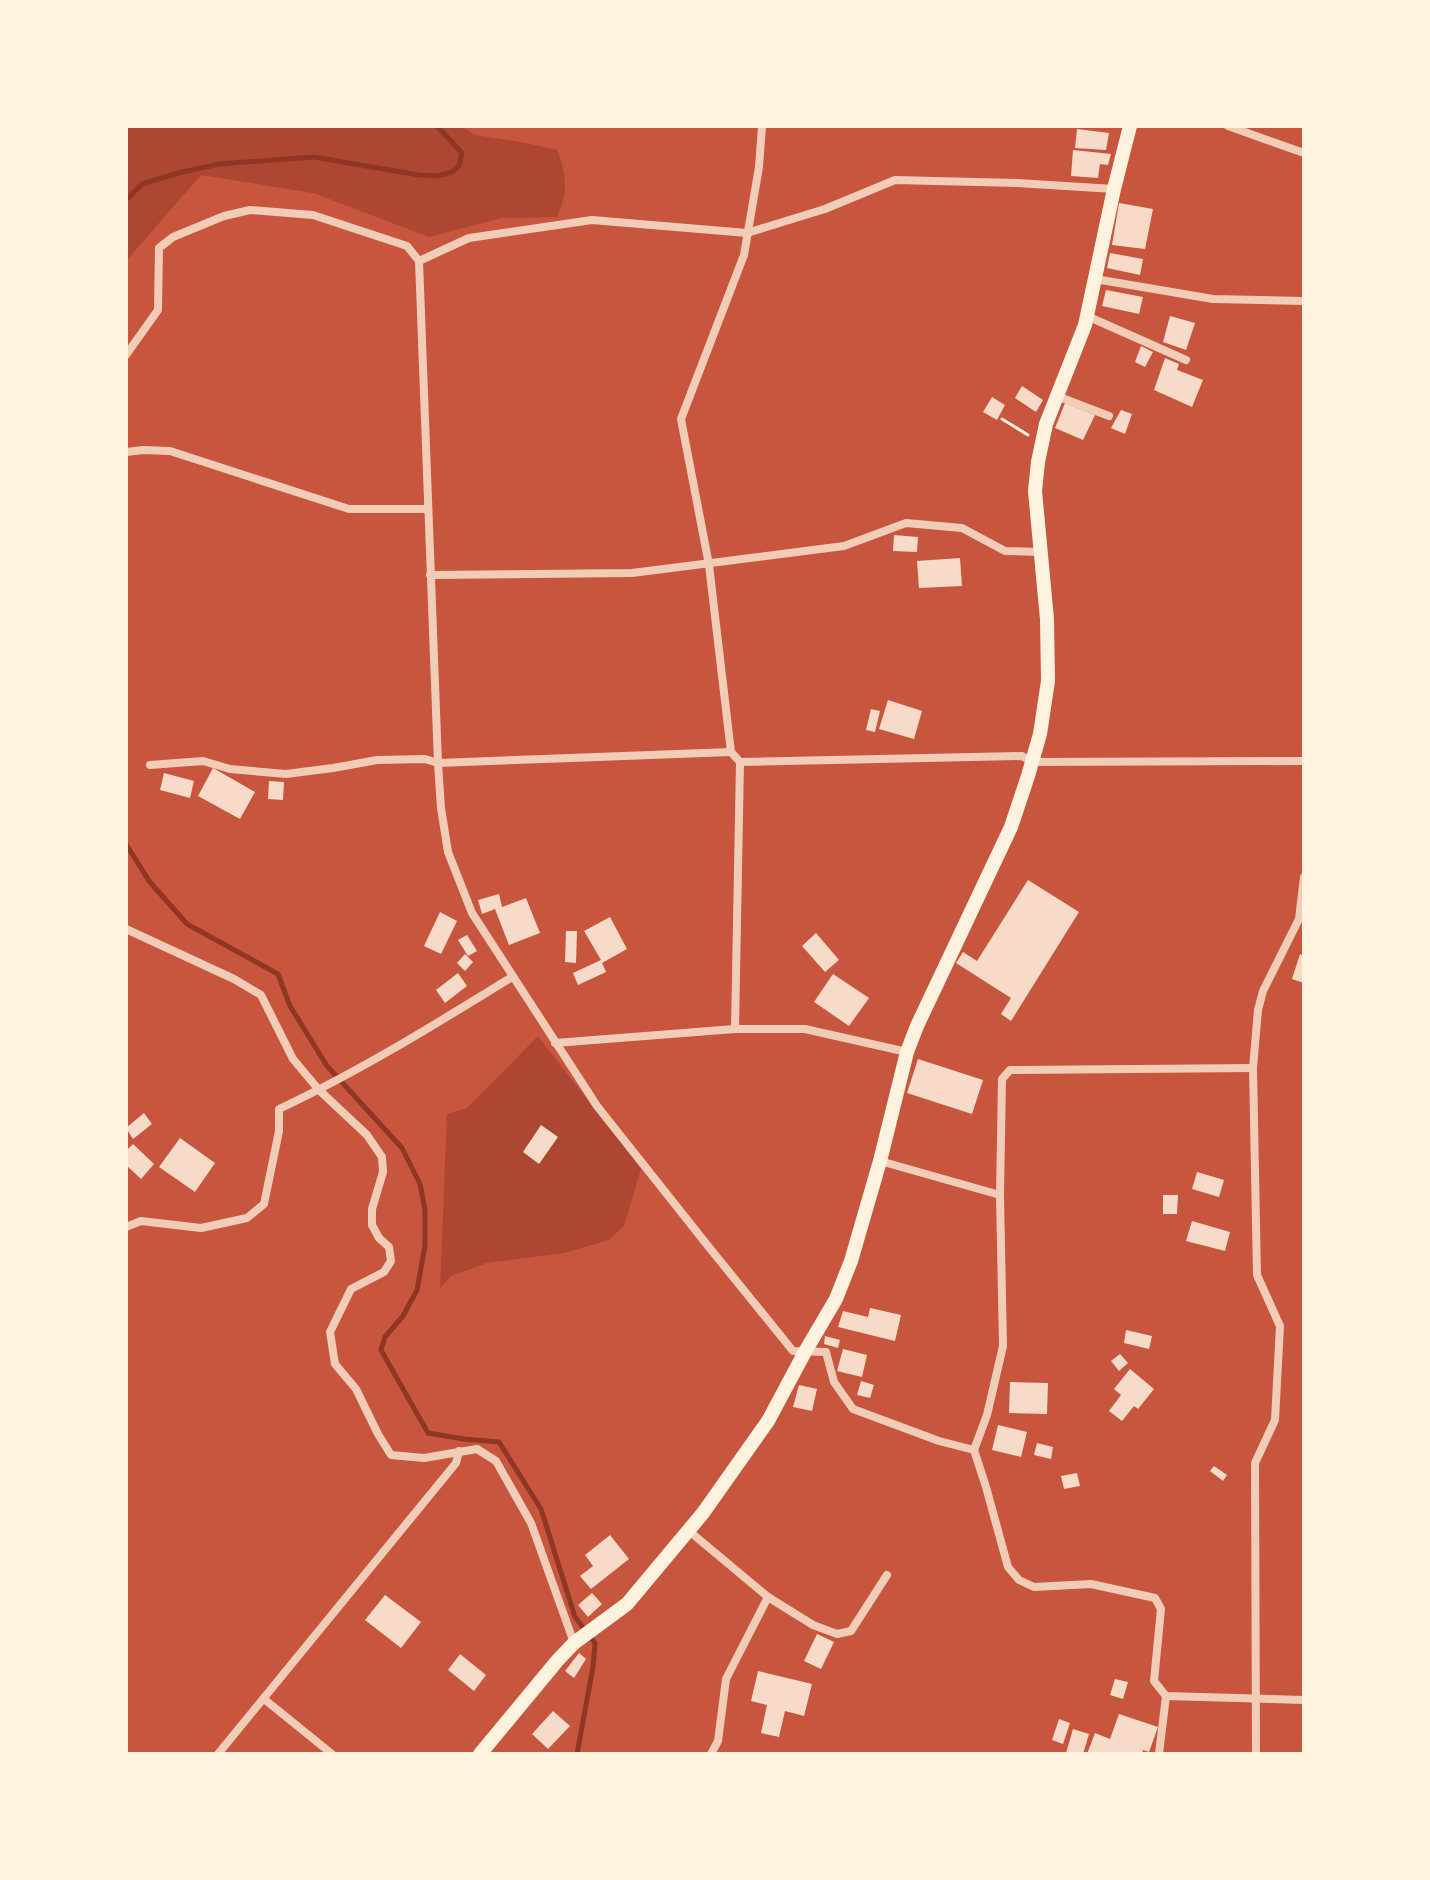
<svg xmlns="http://www.w3.org/2000/svg" width="1430" height="1880" font-family="Inter,sans-serif">
  <style>
    .green { fill: #ae4732 }
    .lines { fill: none; stroke-linecap: round; stroke-linejoin: round }
    .stream { stroke: #8f3625; stroke-width: 5 }
    .building { fill: #f7dbc8 }
    .path { stroke: #fff3e0; stroke-width: 3 }
    .minor { stroke: #f1ccb7; stroke-width: 8 }
    .secondary { stroke: #fff3e0; stroke-width: 14 }
  </style>
  <rect width="100%" height="100%" fill="#c8553d"/>
  <g class="green">
    <path d="M126 126H460L476 135 526 143 557 150C567 173 568 194 557 217L502 218 429 237 313 193 201 175 126 261Z"/>
    <polygon points="538,1036 641,1169 624,1226 609,1240 564,1253 487,1263 451,1276 440,1288 447,1114 467,1108"/>
  </g>
  <g class="lines">
    <g class="stream">
      <polyline points="126,200 142,184 178,173 219,164 314,157 419,175 437,176 452,172 459,166 462,153 437,126"/>
      <polyline points="126,844 149,881 187,924 278,974 290,1006 327,1066 402,1148 420,1184 425,1210 425,1246 417,1290 403,1316 385,1337 381,1350 428,1433 464,1439 499,1442 541,1509 575,1617 595,1643 593,1667 577,1754"/>
    </g>
  </g>
  <g class="building">
    <polygon points="1077,129 1109,133 1106,150 1075,148"/>
    <polygon points="1073,150 1111,154 1108,165 1100,164 1098,178 1071,176"/>
    <polygon points="1119,203 1153,209 1145,249 1112,245"/>
    <polygon points="1110,253 1143,259 1140,275 1107,268"/>
    <polygon points="1106,290 1143,297 1139,314 1102,306"/>
    <polygon points="1170,316 1195,323 1186,350 1163,342"/>
    <polygon points="1141,346 1153,352 1145,367 1135,362"/>
    <polygon points="1165,358 1179,364 1177,370 1203,380 1192,407 1154,390"/>
    <polygon points="1022,386 1043,400 1036,412 1015,398"/>
    <polygon points="992,397 1005,405 997,420 983,412"/>
    <polygon points="1065,403 1095,415 1083,440 1055,428"/>
    <polygon points="1121,410 1132,414 1125,434 1111,428"/>
    <polygon points="894,535 918,537 917,552 893,551"/>
    <polygon points="960,558 962,586 919,588 917,561"/>
    <polygon points="888,700 922,711 914,739 879,729"/>
    <polygon points="871,709 880,711 875,732 866,730"/>
    <polygon points="213,768 255,792 240,819 198,796"/>
    <polygon points="164,773 194,781 190,798 160,790"/>
    <polygon points="269,781 284,782 283,800 268,799"/>
    <polygon points="1028,880 1079,912 1011,1021 1001,1014 1011,998 956,963 963,952 977,961"/>
    <polygon points="499,894 502,907 526,898 540,933 509,945 495,909 482,914 478,900"/>
    <polygon points="440,912 457,921 441,954 424,946"/>
    <polygon points="610,917 627,949 602,963 606,972 578,985 573,973 601,960 584,931"/>
    <polygon points="566,931 577,931 576,963 565,962"/>
    <polygon points="816,933 839,960 825,972 802,946"/>
    <polygon points="467,935 477,951 468,956 458,940"/>
    <polygon points="465,954 473,962 465,971 457,963"/>
    <polygon points="1300,954 1304,956 1304,983 1292,979"/>
    <polygon points="458,973 467,986 445,1003 436,990"/>
    <polygon points="833,974 869,998 849,1026 814,1002"/>
    <polygon points="918,1059 983,1080 972,1114 907,1093"/>
    <polygon points="144,1113 152,1124 133,1139 126,1128"/>
    <polygon points="541,1125 558,1137 539,1164 523,1152"/>
    <polygon points="180,1138 215,1163 195,1192 159,1167"/>
    <polygon points="133,1144 154,1164 141,1179 126,1165 126,1151"/>
    <polygon points="1197,1172 1224,1180 1219,1197 1192,1189"/>
    <polygon points="1163,1195 1178,1195 1177,1214 1163,1214"/>
    <polygon points="1192,1221 1230,1232 1225,1251 1186,1241"/>
    <polygon points="870,1308 901,1315 895,1341 838,1327 843,1311 868,1317"/>
    <polygon points="1126,1330 1152,1336 1149,1349 1124,1343"/>
    <polygon points="825,1336 840,1340 838,1348 824,1344"/>
    <polygon points="843,1349 867,1355 862,1377 837,1371"/>
    <polygon points="1120,1354 1128,1363 1119,1371 1111,1361"/>
    <polygon points="1130,1369 1154,1389 1138,1409 1134,1406 1122,1421 1109,1411 1121,1395 1114,1389"/>
    <polygon points="861,1381 874,1385 870,1398 857,1395"/>
    <polygon points="1010,1382 1048,1383 1047,1414 1009,1413"/>
    <polygon points="799,1385 817,1389 812,1411 793,1407"/>
    <polygon points="998,1425 1027,1432 1021,1457 992,1450"/>
    <polygon points="1037,1443 1053,1447 1051,1459 1034,1455"/>
    <polygon points="1214,1466 1227,1475 1223,1481 1210,1471"/>
    <polygon points="1077,1473 1080,1486 1064,1489 1061,1476"/>
    <polygon points="610,1535 629,1559 591,1589 580,1576 593,1566 585,1555"/>
    <polygon points="592,1593 602,1604 588,1617 578,1605"/>
    <polygon points="385,1595 421,1622 401,1648 365,1620"/>
    <polygon points="817,1634 834,1642 821,1669 804,1661"/>
    <polygon points="579,1653 586,1659 574,1678 565,1671"/>
    <polygon points="460,1654 486,1675 474,1691 448,1670"/>
    <polygon points="758,1671 812,1684 804,1716 785,1711 779,1737 761,1733 767,1705 751,1701"/>
    <polygon points="1115,1679 1128,1682 1123,1699 1110,1695"/>
    <polygon points="553,1711 570,1726 548,1749 532,1734"/>
    <polygon points="1119,1714 1158,1727 1149,1752 1143,1750 1142,1754 1087,1754 1095,1733 1110,1739"/>
    <polygon points="1059,1719 1070,1723 1063,1744 1052,1740"/>
    <polygon points="1073,1729 1089,1734 1083,1754 1066,1753"/>
  </g>
  <g class="lines">
    <polyline class="path" points="1002,419 1028,435"/>
    <g class="minor">
      <polyline points="1228,126 1304,153"/>
      <polyline points="419,261 469,238 592,220 747,233 825,209 895,180 1017,183 1114,189"/>
      <polyline points="1095,279 1213,299 1304,301"/>
      <polyline points="1087,316 1186,360"/>
      <polyline points="126,355 158,310 159,248 173,237 224,216 250,210 313,215 407,246 419,261 438,763 441,808 448,852 472,913 597,1106 708,1246 793,1351 826,1352 834,1382 853,1409 939,1441 974,1450 986,1487 1008,1567 1019,1580 1034,1587 1091,1584 1155,1598 1161,1609 1154,1681 1166,1696 1304,1700"/>
      <polyline points="1057,396 1109,416"/>
      <polyline points="126,452 143,450 170,451 349,509 428,509"/>
      <polyline points="430,575 632,573 844,546 906,523 962,528 1005,551 1040,552"/>
      <polyline points="740,762 1022,756 1032,762 1304,761"/>
      <polyline points="150,765 203,761 230,769 286,774 333,768 377,760 425,759 438,763 731,752"/>
      <polyline points="126,929 234,979 261,995 293,1059 319,1090 367,1135 382,1157 383,1172 372,1209 372,1225 379,1238 389,1247 391,1261 384,1272 351,1289 330,1332 335,1364 356,1389 378,1434 391,1455 424,1458 477,1449 496,1461 531,1523 574,1643"/>
      <polyline points="735,1029 740,762 731,752 709,565 681,419 744,255 759,167 762,126"/>
      <polyline points="555,1043 735,1029 805,1029 907,1052"/>
      <polyline points="880,1161 1000,1195 1003,1346 987,1415 974,1450"/>
      <polyline points="1000,1195 1002,1079 1010,1070 1253,1068"/>
      <path d="M126 1227 141 1221 201 1228 247 1218 264 1204 279 1131V1109C360 1071 436 1024 512 977"/>
      <polyline points="689,1531 768,1597 726,1679 718,1741 711,1754"/>
      <polyline points="768,1597 813,1625 837,1634 851,1631 887,1575"/>
      <polyline points="264,1699 332,1754"/>
      <polyline points="218,1754 456,1463 459,1451"/>
      <polyline points="1159,1754 1166,1696"/>
      <polyline points="1256,1754 1255,1463 1275,1420 1280,1326 1257,1275 1253,1068 1258,1010 1263,991 1299,919 1304,877"/>
    </g>
    <polyline class="secondary" points="480,1754 557,1661 574,1643 627,1604 703,1513 768,1421 806,1350 836,1299 851,1261 880,1161 907,1052 917,1026 1011,827 1028,776 1040,734 1048,681 1047,619 1035,491 1038,462 1046,424 1085,325 1114,189 1130,126"/>
  </g>
  <rect width="1430" height="1880" fill="none" stroke="#fff3e0" stroke-width="256"/>
</svg>
